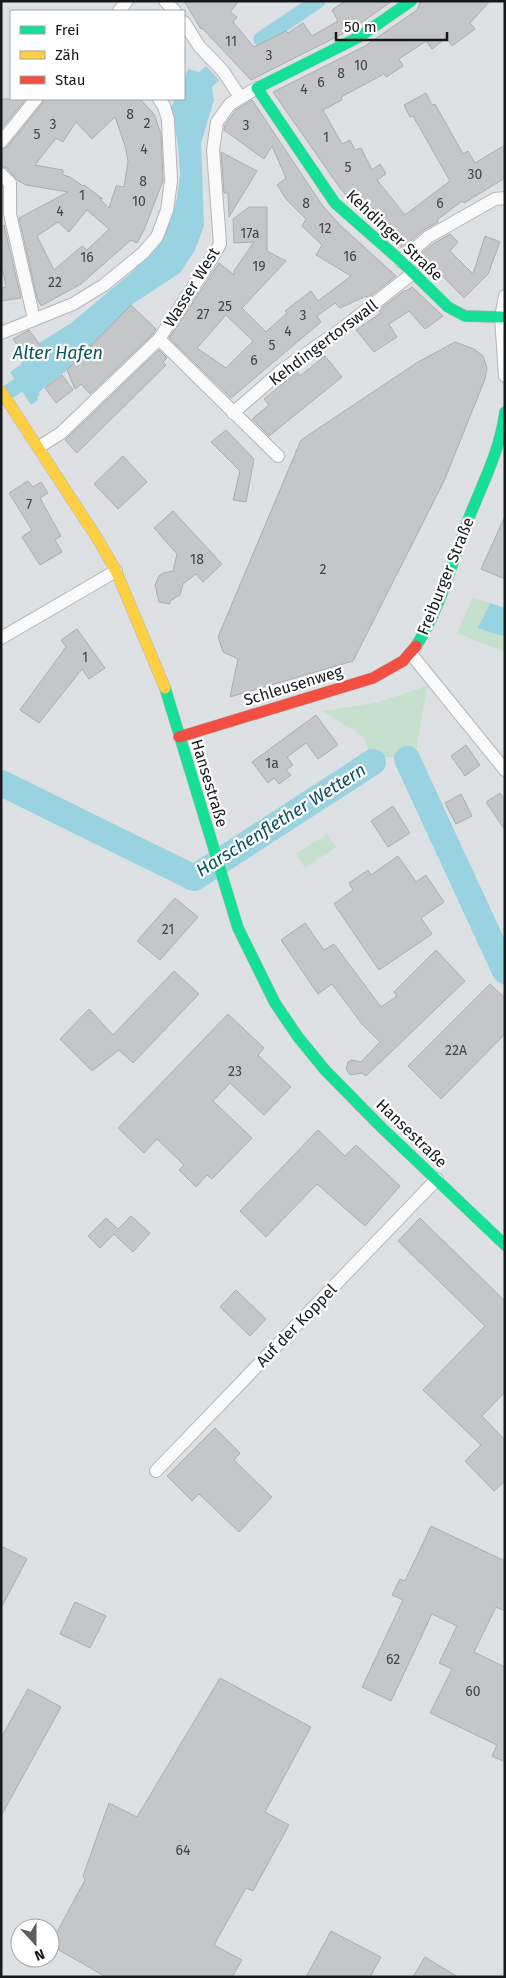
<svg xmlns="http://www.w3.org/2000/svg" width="506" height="1978" font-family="'Fira Sans',sans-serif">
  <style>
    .green { fill: #c5e0cc }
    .water { fill: #99d2e1 }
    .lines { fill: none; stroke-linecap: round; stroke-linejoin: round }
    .canal { stroke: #99d2e1; stroke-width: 15 }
    .river { stroke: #99d2e1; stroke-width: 26 }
    .building { fill: #c4c6c8; stroke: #abadb0; fill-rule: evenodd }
    .street-casing { stroke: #b4b6b8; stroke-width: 14 }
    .fast-casing { stroke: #b4b6b8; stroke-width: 12 }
    .slow-casing { stroke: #b4b6b8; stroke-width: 12 }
    .jam-casing { stroke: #b4b6b8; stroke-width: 12 }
    .street { stroke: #fafafb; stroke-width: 12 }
    .fast { stroke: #16e098; stroke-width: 11 }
    .slow { stroke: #ffcf43; stroke-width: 11 }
    .jam { stroke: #f24e42; stroke-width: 11 }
    .labels { text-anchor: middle; stroke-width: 4.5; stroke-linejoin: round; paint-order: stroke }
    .number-label { font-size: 14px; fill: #424446 }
    .street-label { font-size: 16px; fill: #17181a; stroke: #fff }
    .water-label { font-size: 18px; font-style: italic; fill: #0a5260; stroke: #fff }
  </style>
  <rect width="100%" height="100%" fill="#dee1e4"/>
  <g class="green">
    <polygon points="473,598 490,603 478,628 505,637 505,652 457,633"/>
    <polygon points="427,686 414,765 410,756 371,758 364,737 323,711 375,703"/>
    <polygon points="327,834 336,847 305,868 296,854"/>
  </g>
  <g class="water">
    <polygon points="206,66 219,80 212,87 214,100 201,143 204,226 195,250 180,273 131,305 67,370 39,392 40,395 37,397 38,400 31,405 10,372 22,364 21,361 41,346 39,343 71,323 131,273 156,246 170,222 177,198 180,174 178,145 171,107 175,99 184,99 184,79 188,69 199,72"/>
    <polygon points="490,603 505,608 505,637 478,628"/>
  </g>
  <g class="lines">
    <g class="canal">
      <polyline points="261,39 318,1"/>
      <polyline points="1,397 35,374"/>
    </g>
    <g class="river">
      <polyline points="407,759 505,971"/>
      <polyline points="1,783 194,878 373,762"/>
    </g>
  </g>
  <g class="building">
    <polygon points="184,1 239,1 230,12 237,17 233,22 254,47 286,31 288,33 303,23 312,36 338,21 332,10 345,1 392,1 354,28 251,80 202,28 201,29"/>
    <polygon points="421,1 490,1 470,23 475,29 452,46 446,38 432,49 426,41 399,59 403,66 386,77 384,74 341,97 342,100 323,110 342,144 350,140 355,150 361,148 372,170 380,164 386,174 377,180 405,215 450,181 413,116 410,117 404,105 426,93 432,105 435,104 463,154 468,151 475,163 505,145 505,178 464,203 462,201 437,220 438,222 424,230 402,248 375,224 362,207 358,209 340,188 273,92 365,46 417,10"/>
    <polygon points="1,99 26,99 1,129"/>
    <path d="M44 99H140L154 114 161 134 163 181 144 230 137 243 131 240 81 284 41 306 37 298 19 218 68 192 26 185 17 180 7 168 1 166V150L7 147 42 104ZM115 117 125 146 128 161 124 187 116 186 109 208 99 198 103 199 84 185 83 186 70 177 63 175V170L35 165 56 138 63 142 76 122 92 139ZM87 210 109 229 87 250 82 246 54 270 37 236 58 222 69 232Z"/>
    <path d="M252 100 322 205 340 225 396 276 368 298 366 296 340 308 335 303 317 316 321 322 231 398 169 338 219 263 234 275V271L254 242 234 243 233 219 249 207H267V251L286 261 242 308 266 332 287 313 285 311 311 291 318 301 351 276 316 255 322 245 302 226 306 219 287 200 277 185 286 178 272 146 264 159 224 130 225 125 236 110ZM226 315 253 341 226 368 197 348Z"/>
    <polygon points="221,152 257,171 229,217 228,193 224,193"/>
    <polygon points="4,225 21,298 1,301 1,288 6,287 1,262 1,226"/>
    <polygon points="450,234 458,242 450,251 473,274 485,236 500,242 488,274 464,298 421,254 433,244"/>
    <polygon points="412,287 443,316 425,329 409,311 389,324 397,337 374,352 356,330 381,313 379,310 405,290 406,291"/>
    <polygon points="131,305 156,329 153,334 90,394 81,384 75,389 67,370"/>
    <polygon points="29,330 41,346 26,357 13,339"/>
    <polygon points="455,342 474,349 483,356 487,368 485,379 444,481 353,661 230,697 238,659 223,652 218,637 301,440 418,362"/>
    <polygon points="159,350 167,358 163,362 166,365 77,453 65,440"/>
    <polygon points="325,356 342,377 269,436 252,419 269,405 264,399 297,372 300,376"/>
    <polygon points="62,375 73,390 56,403 45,388"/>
    <polygon points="226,430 254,459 246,502 233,500 240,471 211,442"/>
    <polygon points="123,456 147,482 118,509 94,484"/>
    <polygon points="28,481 33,487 41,482 48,493 40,498 61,536 55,540 62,552 40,565 22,537 32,530 9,493"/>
    <polygon points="173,511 222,564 203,582 196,574 183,584 180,595 170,601 170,604 159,602 155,585 159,576 163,573 173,571 177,554 154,528"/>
    <polygon points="505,516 505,579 481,569"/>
    <polygon points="77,629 105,668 89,679 82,669 39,723 20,710 66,647 61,640"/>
    <polygon points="316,715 338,745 318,759 306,743 287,757 293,765 286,770 291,775 279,784 274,778 268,783 252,762"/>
    <polygon points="466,745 480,765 465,776 451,756"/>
    <polygon points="500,793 505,800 505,830 486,802"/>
    <polygon points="461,794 472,816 456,824 445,803"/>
    <polygon points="393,806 410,833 388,847 371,821"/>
    <polygon points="398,856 416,882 426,875 444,902 421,918 432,934 379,970 334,904 353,890 349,883 368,870 371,875"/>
    <polygon points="175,898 198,917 160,960 137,941"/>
    <polygon points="305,923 324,950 334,944 381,1007 397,996 394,992 436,950 465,981 366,1076 362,1073 350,1075 346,1069 348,1062 352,1060 361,1062 380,1042 362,1024 332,984 318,994 281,940"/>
    <polygon points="174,971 199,994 133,1063 119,1050 92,1071 60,1039 89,1009 113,1035"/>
    <polygon points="490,984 505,998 505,1034 441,1099 408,1066"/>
    <polygon points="228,1014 264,1048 258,1055 291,1087 264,1115 230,1083 213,1101 252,1138 212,1179 207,1175 196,1187 179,1170 184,1165 157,1139 144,1153 118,1128"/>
    <polygon points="318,1130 345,1156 356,1145 400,1186 365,1226 317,1184 266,1237 240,1211"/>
    <polygon points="131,1216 150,1233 133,1252 114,1234 100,1248 88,1236 106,1218 118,1229"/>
    <polygon points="420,1218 505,1301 505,1392 482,1416 505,1440 505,1481 494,1491 465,1461 481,1445 423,1390 485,1326 398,1241"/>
    <polygon points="236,1290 266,1319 250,1336 220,1307"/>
    <polygon points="215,1428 240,1453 234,1460 272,1497 239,1532 199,1494 192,1501 167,1476"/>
    <polygon points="431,1526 505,1561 505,1611 496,1607 474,1652 505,1667 505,1762 492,1756 497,1745 430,1713 452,1669 439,1663 457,1626 432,1614 391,1701 362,1687 403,1600 392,1595 400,1579 405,1581"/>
    <polygon points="1,1546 27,1559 1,1608"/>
    <polygon points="75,1602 106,1616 90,1648 60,1634"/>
    <polygon points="220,1678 311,1727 265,1812 289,1825 253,1891 246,1888 214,1945 242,1960 232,1977 106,1977 50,1945 85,1880 83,1876 109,1803 137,1817"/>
    <polygon points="28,1689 61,1707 1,1816 1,1738"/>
    <polygon points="331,1931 381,1957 370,1977 306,1977"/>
    <polygon points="425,1957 458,1977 413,1977"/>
  </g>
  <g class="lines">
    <defs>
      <g id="street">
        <polyline points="165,1 175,11"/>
        <polyline points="119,11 127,1"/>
        <polyline points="184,22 199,46 223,71 240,97"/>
        <polyline points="1,142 36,99"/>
        <polyline points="1,174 10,183 10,214 34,319"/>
        <polyline points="401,261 428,237 495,199 505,198"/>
        <polyline points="505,296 501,317 505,376"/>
        <polyline points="1,333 73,304 104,285 143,253 157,237 167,210 171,181 168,120 164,106 159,99"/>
        <polyline points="159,339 278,456"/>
        <polyline points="233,413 281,371 343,328 413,273"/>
        <polyline points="39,447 61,433 159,339 209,263 220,244 213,150 217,122 230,104 257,88"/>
        <polyline points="1,638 116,571"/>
        <polyline points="411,654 505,770"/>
        <polyline points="156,1471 437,1179"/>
      </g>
      <g id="fast">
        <polyline points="411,1 359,37 257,88 335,203 401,261 448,307 465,316 501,317"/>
        <path d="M416 646C440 609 451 565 467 523 481 486 500 452 505 412"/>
        <polyline points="165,688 238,928 275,1003 298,1037 325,1070 381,1127 505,1245"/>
      </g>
      <polyline id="slow" points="1,391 97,538 116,571 165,688"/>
      <polyline id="jam" points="179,737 373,678 403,661 416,646"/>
    </defs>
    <use href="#street" class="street-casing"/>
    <use href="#fast" class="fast-casing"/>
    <use href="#slow" class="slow-casing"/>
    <use href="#jam" class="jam-casing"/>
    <use href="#street" class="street"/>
    <use href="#fast" class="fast"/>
    <use href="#slow" class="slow"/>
    <use href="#jam" class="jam"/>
  </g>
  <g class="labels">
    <g class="number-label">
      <text x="231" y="46">11</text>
      <text x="269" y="60">3</text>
      <text x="361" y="70">10</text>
      <text x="341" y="78">8</text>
      <text x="321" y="87">6</text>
      <text x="304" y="94">4</text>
      <text x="130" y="119">8</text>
      <text x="147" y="128">2</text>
      <text x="53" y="129">3</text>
      <text x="246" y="130">3</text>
      <text x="37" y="139">5</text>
      <text x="326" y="142">1</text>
      <text x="144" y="154">4</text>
      <text x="348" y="172">5</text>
      <text x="475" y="179">30</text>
      <text x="143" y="186">8</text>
      <text x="82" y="200">1</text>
      <text x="139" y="206">10</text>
      <text x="306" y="208">8</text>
      <text x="440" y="208">6</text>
      <text x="60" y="216">4</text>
      <text x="325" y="233">12</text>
      <text x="250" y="238">17a</text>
      <text x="350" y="261">16</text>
      <text x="87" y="262">16</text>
      <text x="259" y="271">19</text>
      <text x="55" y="287">22</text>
      <text x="225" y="311">25</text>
      <text x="203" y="319">27</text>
      <text x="303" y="320">3</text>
      <text x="288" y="336">4</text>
      <text x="272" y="350">5</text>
      <text x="254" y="365">6</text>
      <text x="29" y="509">7</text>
      <text x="197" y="564">18</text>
      <text x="323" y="574">2</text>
      <text x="85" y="662">1</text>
      <text x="272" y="768">1a</text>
      <text x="168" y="934">21</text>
      <text x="456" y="1055">22A</text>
      <text x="235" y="1076">23</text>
      <text x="393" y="1664">62</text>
      <text x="473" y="1696">60</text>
      <text x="183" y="1855">64</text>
    </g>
    <g class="street-label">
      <text transform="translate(395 235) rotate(43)" y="6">Kehdinger Straße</text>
      <text transform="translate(191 287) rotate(-58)" y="6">Wasser West</text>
      <text transform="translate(323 342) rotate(-37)" y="6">Kehdingertorswall</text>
      <text transform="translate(445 576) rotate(-68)" y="6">Freiburger Straße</text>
      <text transform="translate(293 685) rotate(-17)" y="6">Schleusenweg</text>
      <text transform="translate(210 783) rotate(73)" y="6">Hansestraße</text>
      <text transform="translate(412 1133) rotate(44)" y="6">Hansestraße</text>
      <text transform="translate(296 1325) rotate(-46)" y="6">Auf der Koppel</text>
    </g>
    <g class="water-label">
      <text x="58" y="359">Alter Hafen</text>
      <text transform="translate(281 820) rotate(-32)" y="6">Harschenflether Wettern</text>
    </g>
  </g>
  <rect width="506" height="1978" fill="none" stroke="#17181a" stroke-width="5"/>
  <rect x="10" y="10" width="175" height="90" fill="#ffffff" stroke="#a2a3a3"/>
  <rect x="20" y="26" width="25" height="8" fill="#16e098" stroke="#a2a3a3"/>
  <text x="55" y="35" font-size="15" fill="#17181a">Frei</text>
  <rect x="20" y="51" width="25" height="8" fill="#ffcf43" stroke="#a2a3a3"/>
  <text x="55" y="60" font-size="15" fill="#17181a">Zäh</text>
  <rect x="20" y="76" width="25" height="8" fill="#f24e42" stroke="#a2a3a3"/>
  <text x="55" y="85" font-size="15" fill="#17181a">Stau</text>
  <g transform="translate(35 1943) rotate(159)"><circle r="24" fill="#ffffff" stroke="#a2a3a3"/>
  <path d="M0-4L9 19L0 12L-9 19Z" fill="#5d5e61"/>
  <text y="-8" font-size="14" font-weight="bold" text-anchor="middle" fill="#17181a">N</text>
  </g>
  <path d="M336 32v8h111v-8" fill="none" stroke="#17181a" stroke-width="2.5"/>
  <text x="344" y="32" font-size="15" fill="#17181a" stroke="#ffffff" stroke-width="4" paint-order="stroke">50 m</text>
</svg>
